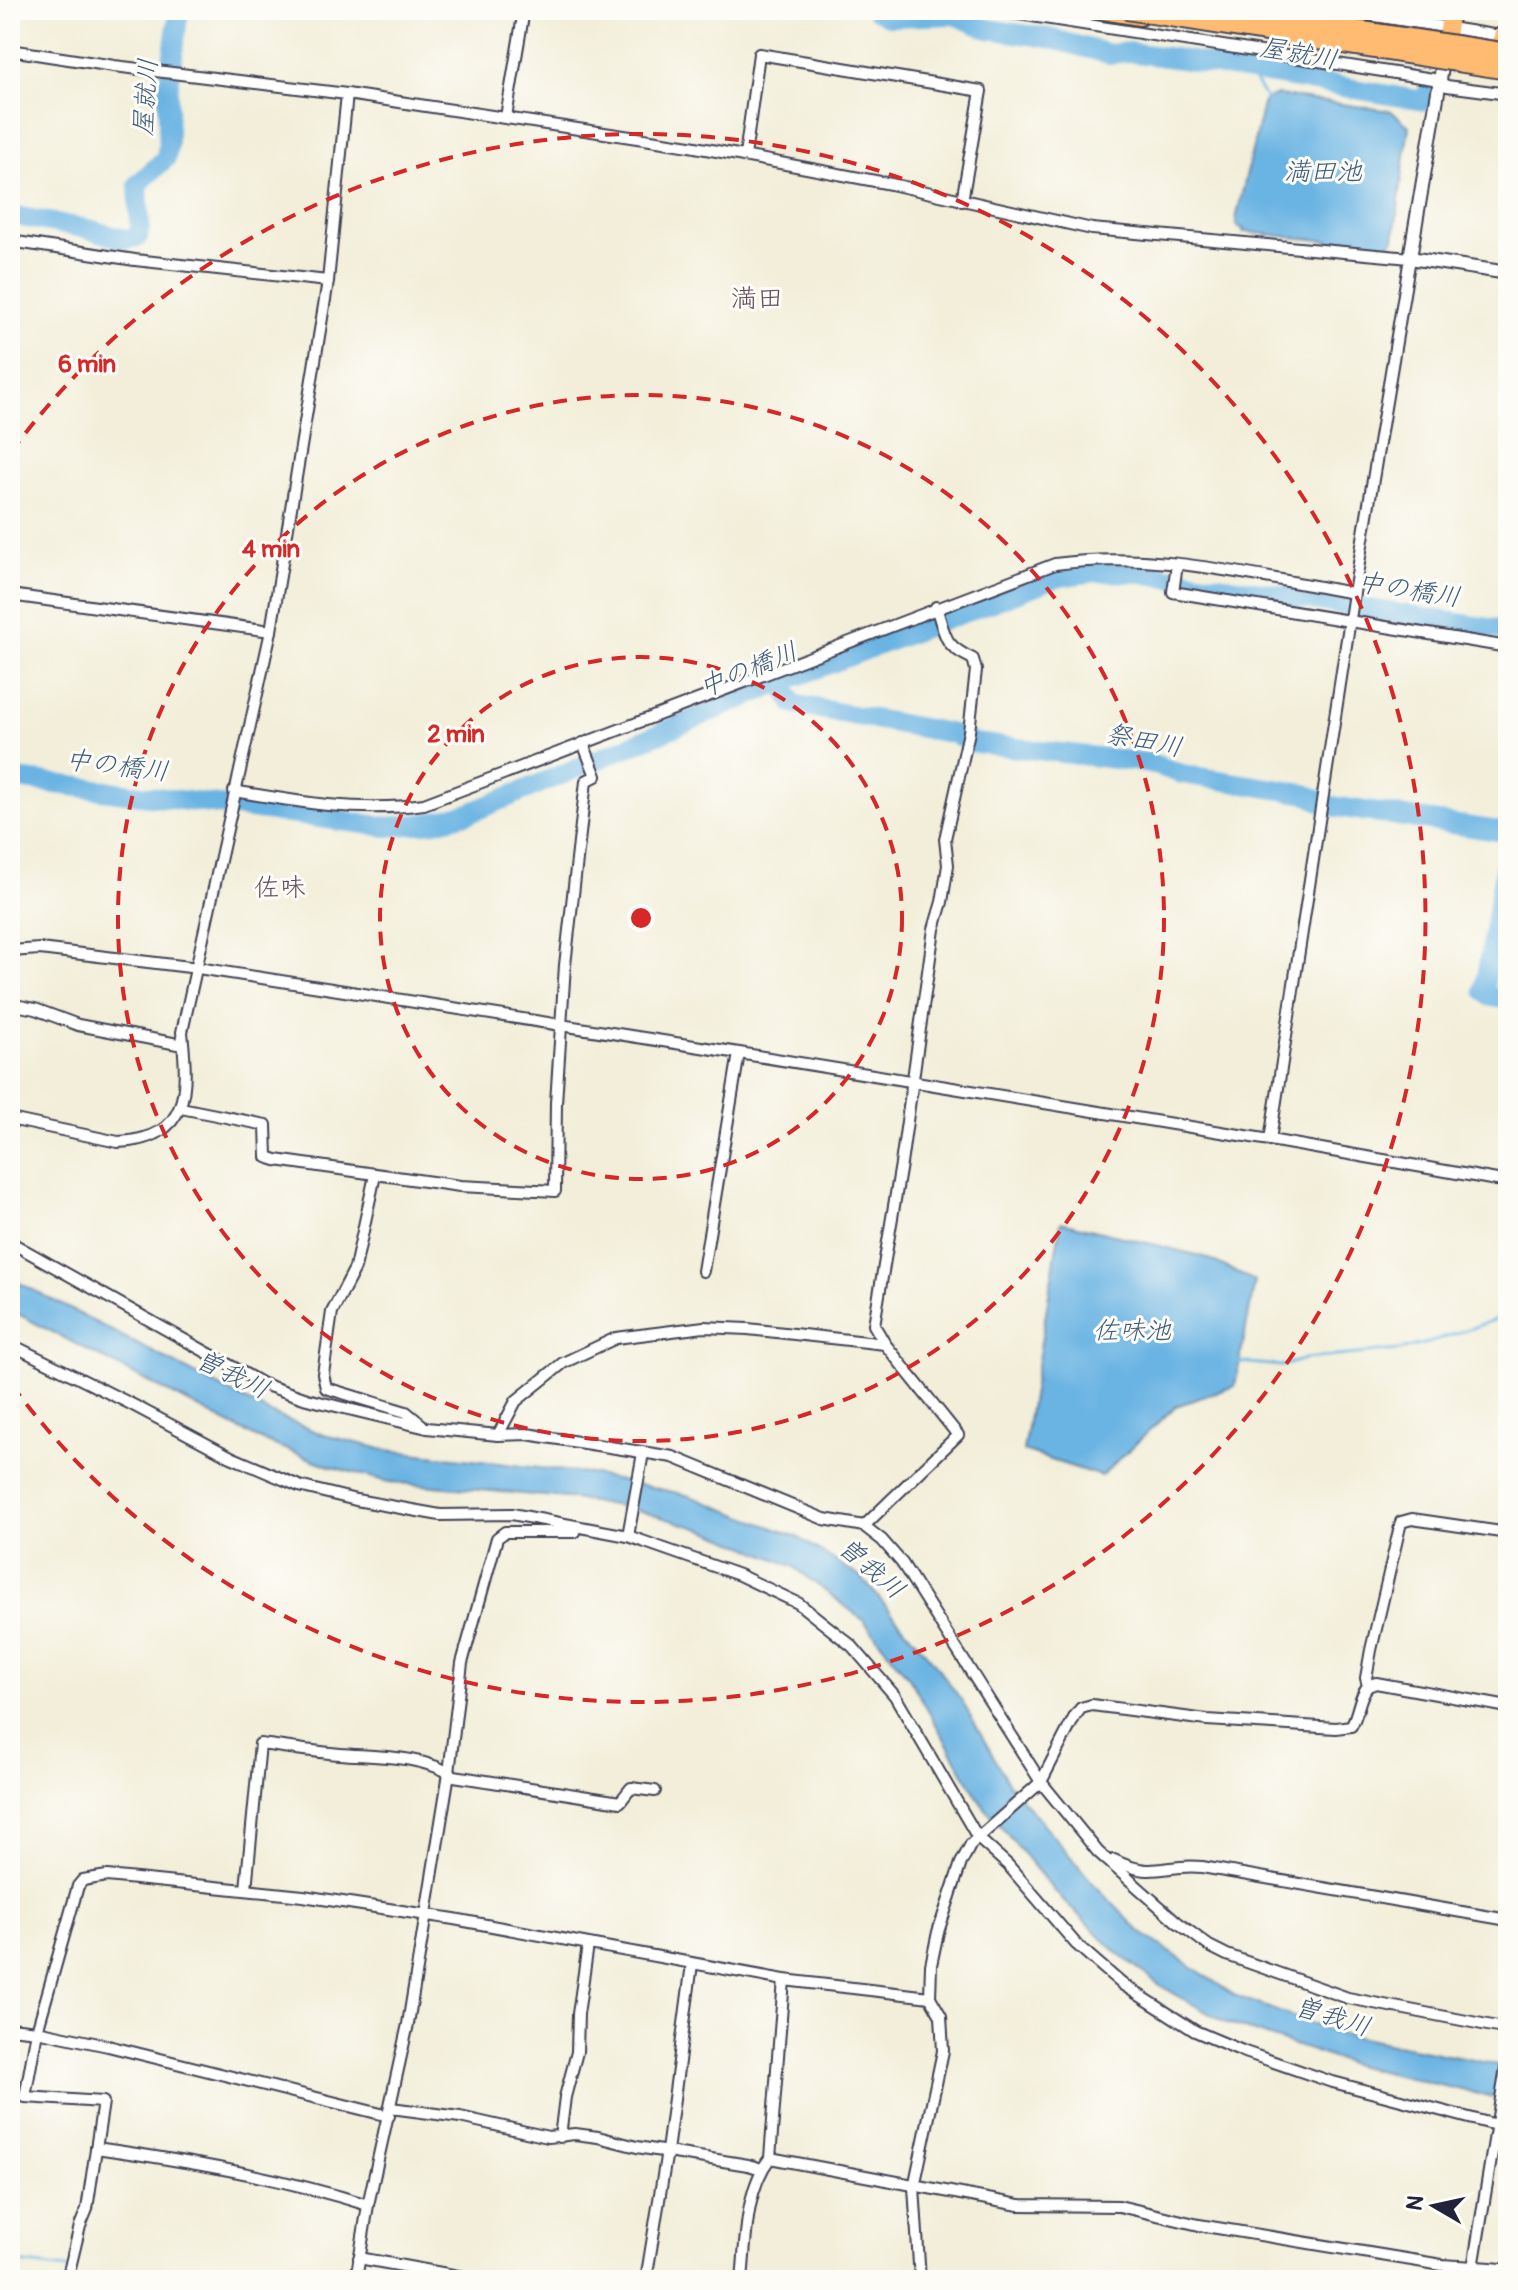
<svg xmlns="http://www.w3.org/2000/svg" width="1518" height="2290" font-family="Pangolin,'Klee One',sans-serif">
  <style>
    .water { fill: #6bb4e3; stroke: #466b8f; stroke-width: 2 }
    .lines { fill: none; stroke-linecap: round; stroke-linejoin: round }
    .stream { stroke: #6bb4e3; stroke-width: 3 }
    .river { stroke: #6bb4e3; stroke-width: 20 }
    .minor-casing { stroke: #414153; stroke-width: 14 }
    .tertiary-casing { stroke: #414153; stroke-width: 16 }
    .primary-casing { stroke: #414153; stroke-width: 20 }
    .trunk-casing { stroke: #414153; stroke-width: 22 }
    .minor { stroke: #fff; stroke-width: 10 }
    .tertiary { stroke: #fff; stroke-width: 12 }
    .primary { stroke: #ffbb71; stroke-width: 16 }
    .trunk { stroke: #ffbb71; stroke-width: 18 }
    .motorway-bridge-casing { stroke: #414153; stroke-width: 22; stroke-linecap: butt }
    .motorway-bridge { stroke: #ffbb71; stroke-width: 18 }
    .ring { fill: none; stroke: #d62828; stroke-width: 4; stroke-dasharray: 14 10 }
    .labels { text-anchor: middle; stroke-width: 6; stroke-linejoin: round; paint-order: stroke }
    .water-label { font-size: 26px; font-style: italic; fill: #3f5c7e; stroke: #fdfcf7 }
    .neighbourhood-label { font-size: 26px; fill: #5f4d5c; stroke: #fdfcf7 }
    .centre { fill: #d62828; stroke: #fdfcf7; stroke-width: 4 }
    .ring-label { font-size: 24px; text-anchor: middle; font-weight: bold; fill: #d62828; stroke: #fdfcf7; stroke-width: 6; stroke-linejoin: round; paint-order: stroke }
  </style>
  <rect width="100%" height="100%" fill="#fdfcf7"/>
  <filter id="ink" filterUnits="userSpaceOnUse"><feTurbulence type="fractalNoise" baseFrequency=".0125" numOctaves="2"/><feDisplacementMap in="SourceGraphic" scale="16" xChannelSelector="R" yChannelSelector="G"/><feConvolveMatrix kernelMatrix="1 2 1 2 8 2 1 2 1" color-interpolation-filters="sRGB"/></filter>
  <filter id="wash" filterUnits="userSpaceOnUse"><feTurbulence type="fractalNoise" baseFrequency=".006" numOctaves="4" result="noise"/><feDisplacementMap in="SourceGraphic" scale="32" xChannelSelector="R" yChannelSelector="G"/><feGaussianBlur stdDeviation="1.8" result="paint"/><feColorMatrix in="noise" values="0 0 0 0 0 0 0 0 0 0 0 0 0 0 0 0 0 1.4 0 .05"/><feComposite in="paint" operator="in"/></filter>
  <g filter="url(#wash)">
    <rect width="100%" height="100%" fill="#f2eed9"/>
    <g class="water">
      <polygon points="1276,95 1391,111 1409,126 1394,238 1387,247 1243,232 1244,229 1237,227 1236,219 1264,100"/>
      <polygon points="1061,1222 1205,1257 1255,1281 1235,1386 1176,1406 1101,1476 1023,1451"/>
      <polygon points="10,1278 270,1413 324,1435 386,1450 591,1474 687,1495 798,1537 862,1578 933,1661 962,1701 1009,1784 1092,1882 1139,1931 1234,1995 1336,2033 1508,2067 1508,2101 1354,2065 1224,2022 1161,1986 1116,1952 1057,1894 981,1803 910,1679 863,1620 793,1566 705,1530 626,1507 567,1498 389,1482 332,1467 256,1438 10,1310"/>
    </g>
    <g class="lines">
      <g class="stream">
        <polyline points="1248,71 1267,100"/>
        <polyline points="1238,1362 1282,1366 1305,1359 1399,1350 1432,1342 1508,1315"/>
        <polyline points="10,2262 67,2269"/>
      </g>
      <g class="river">
        <polyline points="876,10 890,17 954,15 988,29 1049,38 1109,54 1130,52 1180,59 1424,101 1427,93"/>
        <polyline points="10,215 88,229 124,239 138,237 140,227 138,184 166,158 168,146 168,91 179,10"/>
        <polyline points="782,682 793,704 954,734 974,743 1150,763 1182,774 1306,794 1331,806 1505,832 1508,836"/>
        <polyline points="10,778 388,827 435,822 470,813 782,682 1058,577 1095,572 1142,573 1508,631"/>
        <polyline points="1508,847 1484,990 1491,997 1508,1000"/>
      </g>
    </g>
  </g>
  <g filter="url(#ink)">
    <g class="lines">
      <defs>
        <g id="minor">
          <polyline points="993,10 1433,79 1447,86 1508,94"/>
          <polyline points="1338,10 1506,37"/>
          <polyline points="10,50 114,66 347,94 690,146 891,184 1092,229 1410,258 1354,593 1270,1140 1508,1182"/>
          <polyline points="506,117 524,10"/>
          <polyline points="745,156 759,54 981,91 962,201"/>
          <polyline points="10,241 135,260 328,281"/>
          <polyline points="1177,564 1173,592 1508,647"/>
          <polyline points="10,595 271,631"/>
          <path d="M234 791C298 802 359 813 424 804L1055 564C1154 550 1257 577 1354 593"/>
          <polyline points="10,951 40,949 198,968 739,1053 1270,1140"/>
          <polyline points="10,1004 35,1009 78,1025 183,1045"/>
          <polyline points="181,1108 266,1125 267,1157 276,1160 460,1186 555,1191 556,1103 565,965 586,781 596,776 583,743"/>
          <path d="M10 1119 118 1142C191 1139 188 1089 182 1032L271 631 328 281 347 94"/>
          <polyline points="375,1175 355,1268 332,1312 323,1374 326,1388 406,1412 422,1425"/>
          <polyline points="10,1242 263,1384 307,1399 427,1428 498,1435 527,1434 673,1457 824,1519 864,1526 882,1540 902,1563 1041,1782 1098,1852 1177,1922 1209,1946 1227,1955 1348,1998 1508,2029"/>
          <polyline points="703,1271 739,1053"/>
          <polyline points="10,1344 133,1405 231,1457 299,1486 356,1500 440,1515 512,1514 628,1536 739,1575 798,1603 852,1646 895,1696 978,1838 1008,1865 1076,1944 1122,1984 1195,2031 1245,2052 1329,2081 1496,2125"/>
          <polyline points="498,1435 516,1401 563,1363 616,1338 704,1327 748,1329 885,1344"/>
          <path d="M864 1526 958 1435 885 1344 874 1325 901 1164 934 929 942 902 948 865 945 839 969 732 976 670 973 659C943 645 946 637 936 607"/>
          <polyline points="628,1536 643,1453"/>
          <polyline points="1368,1686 1376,1683 1508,1707"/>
          <path d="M1114 1860C1153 1880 1165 1863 1202 1867L1508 1920"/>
          <path d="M246 1889 260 1744C286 1747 313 1752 340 1754 376 1757 423 1755 454 1776L620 1802 631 1788 655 1791"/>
          <polyline points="10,2028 37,2031 108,2046 389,2116"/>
          <polyline points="391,2108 460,2117 548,2137 575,2134 598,2137 637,2147 748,2165 762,2169"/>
          <polyline points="560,2137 565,2097 577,2052 578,2014 588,1945"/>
          <path d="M96 2148C187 2161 279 2177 368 2205"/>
          <path d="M770 2158 1019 2205 1119 2206 1199 2225 1442 2265C1464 2267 1486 2266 1508 2270"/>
          <polyline points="359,2258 480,2280"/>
          <polyline points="67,2280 80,2226 87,2209 103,2102 25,2097 37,2031 78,1886 83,1880 107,1876 303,1896 454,1919 784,1980 930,1997"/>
          <polyline points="356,2280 368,2205 408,2024 449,1773 462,1663 497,1538 505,1532 575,1532"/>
          <polyline points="646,2280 667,2151 692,1964"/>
          <path d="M742 2280C746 2241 745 2190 770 2158L784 1980"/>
          <path d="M920 2280 914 2187 943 2051 941 2016 930 1997 931 1965 938 1932 961 1863 971 1844 1041 1782 1075 1716 1081 1708 1092 1705 1207 1720 1336 1728 1351 1726C1359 1714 1358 1697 1368 1686L1366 1678 1371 1650 1401 1522 1412 1519 1508 1533"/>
          <polyline points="1471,2280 1508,2056"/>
        </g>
        <polyline id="tertiary" points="1443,62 1410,258 1508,273"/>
        <polyline id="primary" points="1444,57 1451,10"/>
        <g id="trunk">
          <polyline points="1103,10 1140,16"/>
          <polyline points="1501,50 1503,36"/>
        </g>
      </defs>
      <use href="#minor" class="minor-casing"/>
      <use href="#tertiary" class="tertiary-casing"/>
      <use href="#primary" class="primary-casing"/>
      <use href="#trunk" class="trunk-casing"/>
      <use href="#minor" class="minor"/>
      <use href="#tertiary" class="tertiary"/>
      <use href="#primary" class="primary"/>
      <use href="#trunk" class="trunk"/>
      <defs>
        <g id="motorway-bridge">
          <polyline points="1126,10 1508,70"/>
          <polyline points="1224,10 1508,53"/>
        </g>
      </defs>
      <use href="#motorway-bridge" class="motorway-bridge-casing"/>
      <use href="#motorway-bridge" class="motorway-bridge"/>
    </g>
  </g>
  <g class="ring">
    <circle cx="641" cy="918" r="261"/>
    <circle cx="641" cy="918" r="523"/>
    <path d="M11 452A784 784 0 1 1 11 1384"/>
  </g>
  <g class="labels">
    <g class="water-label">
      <text transform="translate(1299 53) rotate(10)" y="9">屋就川</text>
      <text transform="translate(145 97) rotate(-86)" y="9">屋就川</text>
      <text x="1323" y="180">満田池</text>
      <text transform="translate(1409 589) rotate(9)" y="9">中の橋川</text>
      <text transform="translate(748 669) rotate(-22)" y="9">中の橋川</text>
      <text transform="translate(1144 740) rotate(11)" y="9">祭田川</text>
      <text transform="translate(117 765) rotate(7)" y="9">中の橋川</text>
      <text x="1132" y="1339">佐味池</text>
      <text transform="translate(233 1374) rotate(26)" y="9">曽我川</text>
      <text transform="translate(872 1568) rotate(41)" y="9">曽我川</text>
      <text transform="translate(1333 2016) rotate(17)" y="9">曽我川</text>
    </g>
    <g class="neighbourhood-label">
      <text x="757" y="307">満田</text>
      <text x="280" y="896">佐味</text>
    </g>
  </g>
  <circle cx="641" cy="918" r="12" class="centre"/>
  <g class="ring-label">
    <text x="87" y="372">6 min</text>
    <text x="271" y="557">4 min</text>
    <text x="456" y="742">2 min</text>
  </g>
  <rect width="1518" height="2290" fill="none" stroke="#fdfcf7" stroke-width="40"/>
  <g transform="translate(1434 2206) rotate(279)" stroke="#fdfcf7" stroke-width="6" paint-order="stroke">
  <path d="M0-6L14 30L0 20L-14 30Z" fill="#22223b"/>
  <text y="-12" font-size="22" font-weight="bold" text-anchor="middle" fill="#22223b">N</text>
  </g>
</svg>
